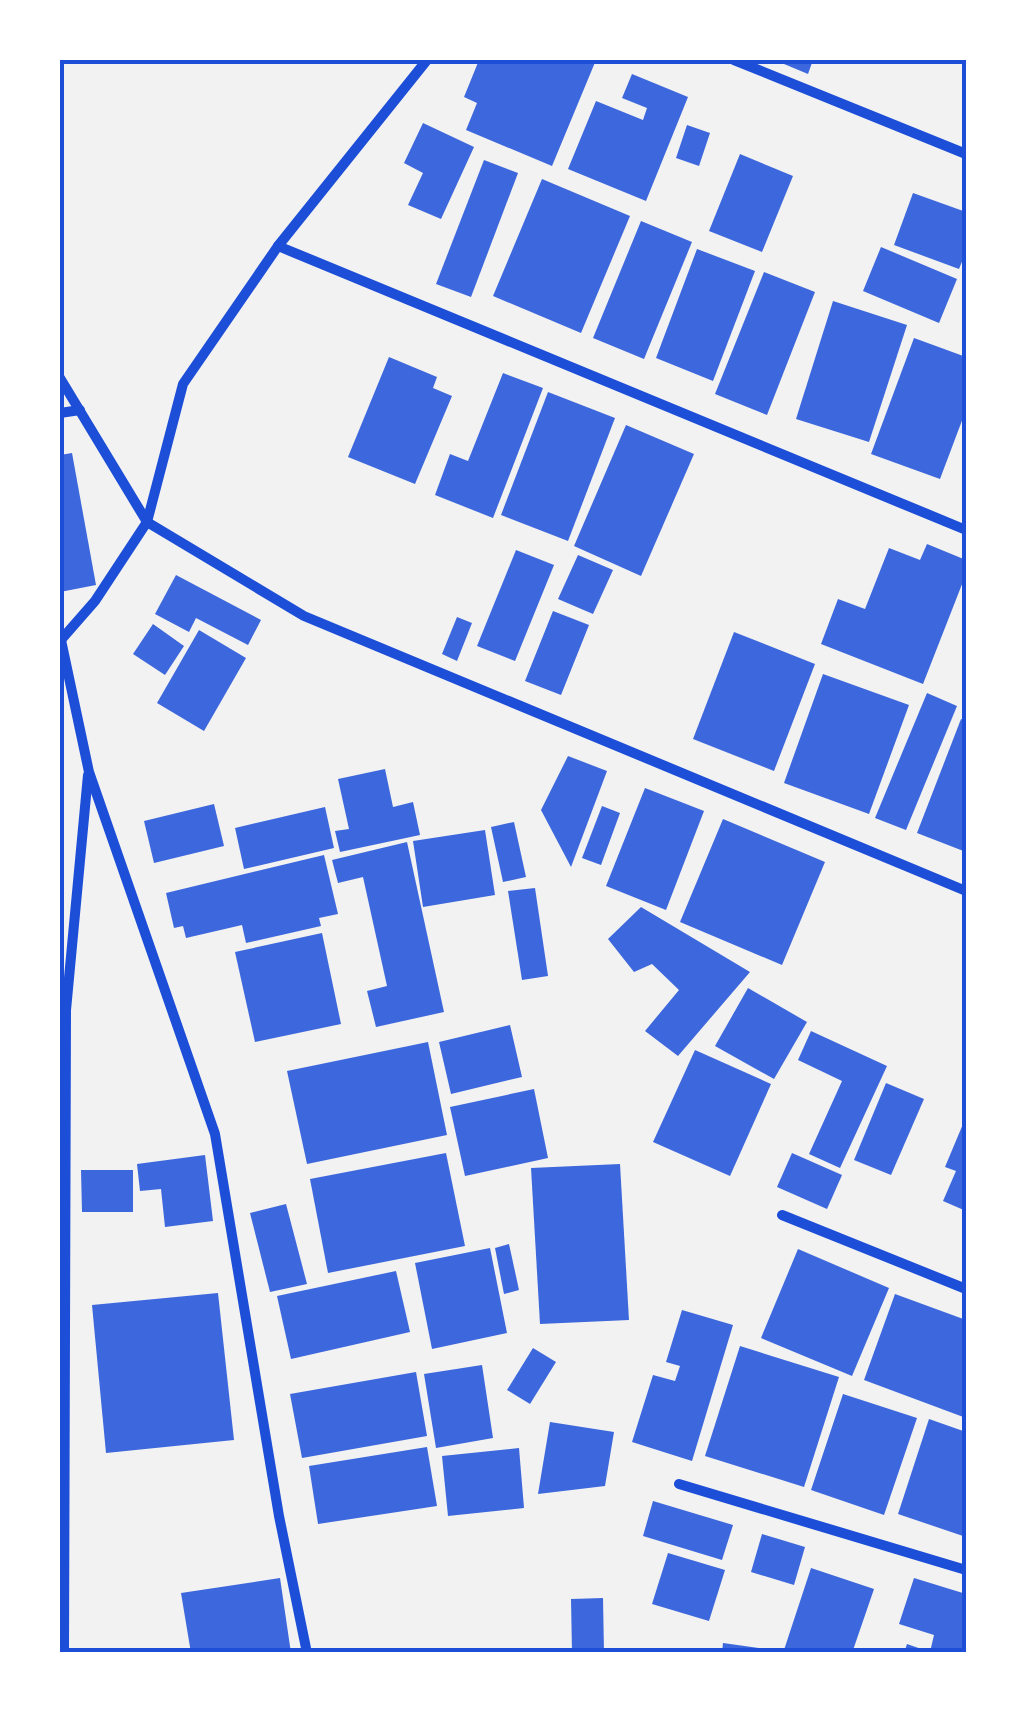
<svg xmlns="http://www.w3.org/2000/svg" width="1026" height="1713" font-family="'Crimson Pro',serif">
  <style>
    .building { fill: #3d67dc }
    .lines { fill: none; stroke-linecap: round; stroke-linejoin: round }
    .minor { stroke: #1d4ed8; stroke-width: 10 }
    .neatline { fill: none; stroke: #1d4ed8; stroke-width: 4 }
  </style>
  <rect width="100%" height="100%" fill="#f2f2f2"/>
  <g class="building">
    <polygon points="479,60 596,60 552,166 466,130 477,103 464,97"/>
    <polygon points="786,60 813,60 808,74 784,64"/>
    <polygon points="632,74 688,97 646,201 568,169 596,101 643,120 647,108 622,98"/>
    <polygon points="423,123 474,147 441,219 408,205 423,173 404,163"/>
    <polygon points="687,125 710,133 699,166 676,158"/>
    <polygon points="740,154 793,176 762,252 709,231"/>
    <polygon points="484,160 518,173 471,297 436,284"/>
    <polygon points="542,179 630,216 581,333 493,296"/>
    <polygon points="913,193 966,212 966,252 959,269 894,245"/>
    <polygon points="641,221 692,242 644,359 593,338"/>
    <polygon points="881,247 957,279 939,323 863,291"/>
    <polygon points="697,249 755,271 713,381 656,358"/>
    <polygon points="764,272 815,292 767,415 715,394"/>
    <polygon points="833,301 907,325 869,442 796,419"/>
    <polygon points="914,338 966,357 966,410 940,479 871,454"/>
    <polygon points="389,357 437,377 433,388 452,396 415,484 348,457"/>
    <polygon points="503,373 543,388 493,518 435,495 450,454 468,461"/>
    <polygon points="548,392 615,418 568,541 501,515"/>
    <polygon points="626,425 694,454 641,576 574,546"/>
    <polygon points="72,453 96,585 60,592 60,455"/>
    <polygon points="927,544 966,560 966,574 923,684 821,644 838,599 865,609 889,548 920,560"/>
    <polygon points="516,550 554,565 515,661 477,646"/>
    <polygon points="578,555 613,570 593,614 558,599"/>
    <polygon points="176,575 261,620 248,645 196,618 189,632 155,614"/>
    <polygon points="553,611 589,625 561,695 525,681"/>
    <polygon points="457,617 472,623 457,661 442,654"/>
    <polygon points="153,624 184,646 165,675 133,654"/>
    <polygon points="199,630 246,658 204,731 157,703"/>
    <polygon points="734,632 815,664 774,771 693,739"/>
    <polygon points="823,674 909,705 869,814 784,783"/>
    <polygon points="927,693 957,706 906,830 875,818"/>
    <polygon points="961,719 966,721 966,852 917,833"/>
    <polygon points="568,756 607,771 571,867 541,810"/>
    <polygon points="385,769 393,807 413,802 420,835 340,852 335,831 349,829 338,779"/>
    <polygon points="645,788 704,811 666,910 606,886"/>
    <polygon points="214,804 224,846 154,863 144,821"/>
    <polygon points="602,806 620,813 601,865 582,858"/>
    <polygon points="325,807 334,848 244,869 235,828"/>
    <polygon points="723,819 825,862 782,965 680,922"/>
    <polygon points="514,822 526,877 503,882 491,827"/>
    <polygon points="485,830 495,895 423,907 413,841"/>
    <polygon points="407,842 444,1012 376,1027 367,991 387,986 363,877 338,883 332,860"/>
    <polygon points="324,855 338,914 319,918 321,926 246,943 242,925 186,938 183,926 174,928 166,893"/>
    <polygon points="535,888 548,976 522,980 508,891"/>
    <polygon points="641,907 750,972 678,1056 645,1031 679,990 652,964 634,972 608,939"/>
    <polygon points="322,933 341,1024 255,1042 235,952"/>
    <polygon points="748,988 807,1022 774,1079 715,1046"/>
    <polygon points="510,1025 522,1077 451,1094 439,1042"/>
    <polygon points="811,1031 887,1066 840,1168 809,1154 842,1081 798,1060"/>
    <polygon points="428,1042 447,1135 307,1164 287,1071"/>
    <polygon points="695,1050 771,1084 730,1176 653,1142"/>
    <polygon points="886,1083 924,1099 891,1175 854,1160"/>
    <polygon points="534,1089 548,1158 465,1176 450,1107"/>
    <polygon points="963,1124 966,1125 966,1211 943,1201 956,1171 945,1167"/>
    <polygon points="446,1153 465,1246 328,1273 310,1179"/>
    <polygon points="792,1153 842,1175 827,1209 777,1187"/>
    <polygon points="205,1155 213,1221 165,1227 161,1189 140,1191 137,1164"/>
    <polygon points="620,1164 629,1320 540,1324 531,1168"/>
    <polygon points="81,1170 133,1170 133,1212 82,1212"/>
    <polygon points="286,1204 307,1284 270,1292 250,1213"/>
    <polygon points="509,1244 519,1290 504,1294 495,1248"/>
    <polygon points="490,1248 507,1333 432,1349 415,1263"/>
    <polygon points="798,1249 889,1288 852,1376 761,1338"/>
    <polygon points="396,1271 410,1332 291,1359 277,1296"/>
    <polygon points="218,1293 234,1440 106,1453 92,1305"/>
    <polygon points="895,1294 966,1320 966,1418 864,1380"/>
    <polygon points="682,1310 733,1325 692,1461 632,1442 653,1375 675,1381 680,1366 666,1362"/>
    <polygon points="740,1346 839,1377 804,1487 705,1456"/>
    <polygon points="533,1348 556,1362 530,1404 507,1390"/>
    <polygon points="482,1365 493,1438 436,1448 424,1374"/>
    <polygon points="416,1372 427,1436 302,1458 290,1394"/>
    <polygon points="843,1394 917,1418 884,1515 811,1490"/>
    <polygon points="929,1419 966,1432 966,1537 898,1514"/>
    <polygon points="550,1422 614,1432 605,1486 538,1494"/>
    <polygon points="427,1447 437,1506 318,1524 309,1466"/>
    <polygon points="519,1448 524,1508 448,1516 442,1456"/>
    <polygon points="653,1501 733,1525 722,1560 643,1536"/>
    <polygon points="762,1534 805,1547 794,1585 751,1572"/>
    <polygon points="668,1553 725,1570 709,1621 652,1604"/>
    <polygon points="811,1568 874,1589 852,1653 783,1653"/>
    <polygon points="280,1578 291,1653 191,1653 181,1593"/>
    <polygon points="914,1578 966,1594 966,1653 904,1653 907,1644 930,1652 934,1635 899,1624"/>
    <polygon points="603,1598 604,1653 572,1653 571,1599"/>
    <polygon points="723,1643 780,1651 780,1653 722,1653"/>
  </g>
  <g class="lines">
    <g class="minor">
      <polyline points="734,60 966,154"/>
      <polyline points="278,246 966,530"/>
      <polyline points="60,378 147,522 304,616 966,891"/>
      <polyline points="60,413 80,410"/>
      <polyline points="61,640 89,772 215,1134 279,1516 307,1653"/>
      <polyline points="60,641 95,601 147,522 183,384 278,246 427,60"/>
      <polyline points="782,1215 966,1289"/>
      <polyline points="679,1484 966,1570"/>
      <polyline points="64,1653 66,1010 88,775"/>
    </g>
  </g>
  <rect width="1026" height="1713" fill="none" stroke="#ffffff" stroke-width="125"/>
  <rect x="62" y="62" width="902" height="1588" class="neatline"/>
</svg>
